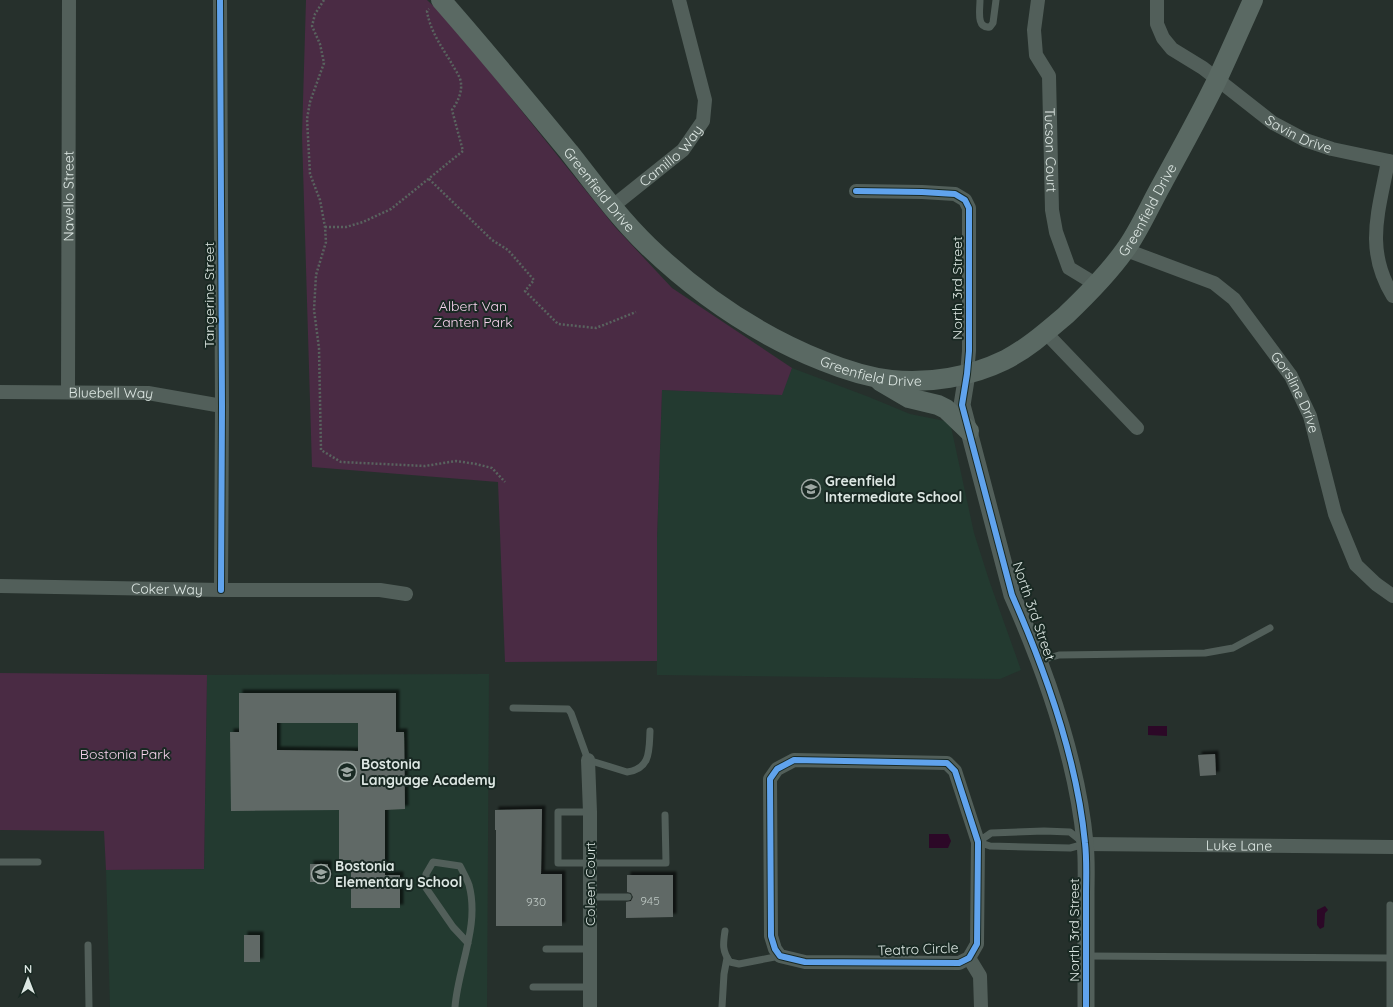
<svg xmlns="http://www.w3.org/2000/svg" width="1393" height="1007" font-family="Quicksand,sans-serif">
  <style>
    .built { fill: #233a30 }
    .green { fill: #4a2b44 }
    .water { fill: #2c0827 }
    .building { fill: #616966; fill-rule: evenodd; filter: url(#shadow) }
    .lines { fill: none; stroke-linecap: round; stroke-linejoin: round }
    .path { stroke: #59635f; stroke-width: 2.5; stroke-dasharray: 2 2; stroke-linecap: butt }
    .service { stroke: #525f5a; stroke-width: 7 }
    .minor { stroke: #525f5a; stroke-width: 14 }
    .tertiary { stroke: #525f5a; stroke-width: 17 }
    .secondary { stroke: #5a6963; stroke-width: 20 }
    .cycleway-casing { stroke: #192923; stroke-width: 8 }
    .cycleway { stroke: #60a3ed; stroke-width: 6 }
    .labels { text-anchor: middle; stroke-width: 4; stroke-linejoin: round; paint-order: stroke }
    .number-label { font-size: 12px; fill: #bec8c4 }
    .street-label { font-size: 14px; fill: #dde7e3; stroke: #192923 }
    .park-label { font-size: 14px; fill: #f6d2ec; stroke: #192923 }
    .poi-label { font-size: 14px; font-weight: bold; fill: #dde7e3; stroke: #192923; text-anchor: start }
  </style>
  <defs>
    <filter id="shadow"><feDropShadow dx="3.5" dy="-3.5" stdDeviation="1" flood-color="#0009"/></filter>
  </defs>
  <rect width="100%" height="100%" fill="#26302c"/>
  <g class="built">
    <polygon points="792,368 869,397 910,414 950,422 974,533 990,583 1021,670 1000,679 657,675 657,538 662,390 781,395"/>
    <polygon points="489,674 487,1007 110,1007 106,870 204,869 207,675"/>
  </g>
  <g class="green">
    <polygon points="306,0 427,0 444,16 487,68 615,227 672,288 792,368 782,395 662,390 657,538 657,661 505,662 498,482 312,467 302,135"/>
    <polygon points="0,673 207,675 204,869 106,870 104,831 0,830"/>
  </g>
  <g class="water">
    <polygon points="1148,726 1167,726 1167,736 1148,735"/>
    <polygon points="929,834 948,834 951,841 948,848 929,848"/>
    <polygon points="1325,906 1328,910 1325,913 1324,927 1320,929 1317,925 1317,910"/>
  </g>
  <g class="building">
    <path d="M239 693H396V732H404L405 809 385 810V875H400V908H351V860H339V810L231 811 230 732H239ZM277 723H358V751L277 750Z"/>
    <polygon points="1215,754 1216,775 1200,776 1198,755"/>
    <polygon points="542,809 541,874 562,874 562,926 496,926 496,830 495,830 495,810"/>
    <rect x="310" y="864" width="18" height="18"/>
    <polygon points="627,875 673,875 673,917 626,918 626,902 631,901 633,897 631,893 627,892"/>
    <rect x="244" y="935" width="16" height="27"/>
  </g>
  <g class="lines">
    <g class="path">
      <polyline points="324,0 315,14 312,26 320,44 324,63 310,102 307,119 310,174 320,200 325,227 326,242 316,275 314,310 319,348 321,450 341,462 425,466 456,461 476,464 492,468 505,482"/>
      <polyline points="429,179 492,240 508,250 534,280 525,291 558,324 596,328 636,312"/>
      <path d="M325 227H346L363 222 391 209 463 151 452 110C457 103 462 93 461 84 461 77 455 70 452 64 442 47 430 31 427 11L429 9"/>
    </g>
    <g class="service">
      <path d="M980 0C980 10 976 29 990 27L993 23 996 0"/>
      <polyline points="1039,661 1059,655 1205,653 1233,648 1270,628"/>
      <path d="M513 708 568 709 571 713 588 760 627 772C651 769 649 750 650 731"/>
      <polyline points="590,812 558,812 558,863 666,863 665,815"/>
      <polygon points="1044,831 1070,832 1085,844 1070,848 990,846 978,842 991,833"/>
      <polyline points="0,862 38,862"/>
      <polyline points="590,897 628,897"/>
      <path d="M725 931C723 944 722 951 730 962L739 964 780 956"/>
      <polyline points="88,945 89,1007"/>
      <polyline points="546,949 590,949"/>
      <polyline points="1087,956 1390,958"/>
      <polyline points="533,987 590,987"/>
      <path d="M455 1007C458 967 480 926 469 885 467 879 463 872 460 866L433 862 426 874V888L453 927 468 943"/>
      <polyline points="722,1007 724,974 727,958"/>
      <polyline points="1390,1007 1390,905"/>
    </g>
    <g class="minor">
      <polyline points="220,0 222,406 221,590"/>
      <path id="s1" d="M1038 0 1034 30 1036 55 1049 76 1052 210 1056 232 1069 268 1097 285"/>
      <path id="s2" d="M1157 0V24L1163 38 1172 49 1203 68 1273 123 1305 140 1332 149 1393 162"/>
      <path d="M1388 161C1379 211 1364 249 1393 296"/>
      <polyline points="856,191 922,192 955,194 965,200 969,208 969,351 967,374"/>
      <path id="s3" d="M613 206 683 150 703 121 705 100 679 0"/>
      <path id="s4" d="M1126 250 1214 283 1234 299 1291 376 1310 416 1335 514 1356 565 1376 584 1393 596"/>
      <polyline points="1046,333 1137,428"/>
      <path id="s5" d="M0 392 148 393 222 406"/>
      <path id="s6" d="M68 392 69 0"/>
      <path id="s7" d="M0 586 221 590H380L406 594"/>
      <polyline points="588,760 590,812 590,1007"/>
      <polygon points="794,760 947,763 955,771 978,842 977,944 969,958 959,963 805,962 780,956 775,949 771,936 770,779 777,769"/>
      <path id="s8" d="M1085 844 1393 847"/>
      <polyline points="969,958 980,976 981,1007"/>
    </g>
    <path class="tertiary" d="M967 374 962 405 1012 595C1046 672 1077 758 1085 843 1087 860 1086 878 1086 895 1086 932 1086 970 1086 1007"/>
    <g class="secondary">
      <path id="s9" d="M441 0C485 50 527 101 569 152 594 184 619 218 648 246 699 295 758 335 823 361 845 370 867 377 891 380 929 384 970 377 1005 360 1028 348 1046 332 1066 315 1087 295 1108 274 1125 250 1139 231 1150 205 1162 184 1181 149 1200 115 1217 80 1229 54 1241 27 1253 0"/>
      <polyline points="880,381 909,398 938,405 946,409 969,431"/>
    </g>
    <defs>
      <g id="cycleway">
        <polyline points="220,0 222,406 221,590"/>
        <path d="M856 191 922 192 955 194 965 200 969 208V351L967 374 962 405 1012 595C1046 672 1077 758 1085 843 1087 860 1086 878 1086 895 1086 932 1086 970 1086 1007"/>
        <polygon points="794,760 947,763 955,771 978,842 977,944 969,958 959,963 805,962 780,956 775,949 771,936 770,779 777,769"/>
      </g>
    </defs>
    <use href="#cycleway" class="cycleway-casing"/>
    <use href="#cycleway" class="cycleway"/>
  </g>
  <defs>
    <symbol id="school-ring" viewBox="-11 -11 22 22"><circle r="9.5" fill="#192923" stroke="#9da7a3" stroke-width="1.5"/><path d="M0-5L7-2L0 1L-7-2ZM-4 1L0 2.5L4 1V4Q0 6-4 4Z" fill="#9da7a3"/></symbol>
  </defs>
  <g fill-rule="evenodd">
    <use href="#school-ring" x="800" y="478" width="22" height="22"/>
    <use href="#school-ring" x="336" y="761" width="22" height="22"/>
    <use href="#school-ring" x="310" y="863" width="22" height="22"/>
  </g>
  <g class="labels">
    <g class="number-label">
      <text x="650" y="905">945</text>
      <text x="536" y="906">930</text>
    </g>
    <g class="street-label">
      <text dy="5" stroke="none"><textPath href="#s2" startOffset="207">Savin Drive</textPath></text>
      <text dy="5" stroke="none"><textPath href="#s1" startOffset="154">Tucson Court</textPath></text>
      <text dy="5" stroke="none"><textPath href="#s3" startOffset="77">Camillo Way</textPath></text>
      <text dy="5" stroke="none"><textPath href="#s9" startOffset="247">Greenfield Drive</textPath></text>
      <text dy="5" stroke="none"><textPath href="#s6" startOffset="196">Navello Street</textPath></text>
      <text dy="5" stroke="none"><textPath href="#s9" startOffset="930">Greenfield Drive</textPath></text>
      <text transform="translate(957 288) rotate(-90)" y="5">North 3rd Street</text>
      <text transform="translate(209 295) rotate(-90)" y="5">Tangerine Street</text>
      <text dy="5" stroke="none"><textPath href="#s9" startOffset="582">Greenfield Drive</textPath></text>
      <text dy="5" stroke="none"><textPath href="#s4" startOffset="232">Gorsline Drive</textPath></text>
      <text dy="5" stroke="none"><textPath href="#s5" startOffset="111">Bluebell Way</textPath></text>
      <text dy="5" stroke="none"><textPath href="#s7" startOffset="167">Coker Way</textPath></text>
      <text transform="translate(1034 611) rotate(71)" y="5">North 3rd Street</text>
      <text dy="5" stroke="none"><textPath href="#s8" startOffset="154">Luke Lane</textPath></text>
      <text transform="translate(590 884) rotate(-90)" y="5">Coleen Court</text>
      <text transform="translate(1074 930) rotate(-90)" y="5">North 3rd Street</text>
      <text transform="translate(918 949) rotate(-2)" y="5">Teatro Circle</text>
    </g>
    <g class="park-label">
      <text x="473" y="311">Albert Van<tspan x="473" dy="16">Zanten Park</tspan></text>
      <text x="125" y="759">Bostonia Park</text>
    </g>
    <g class="poi-label">
      <text x="825" y="486">Greenfield<tspan x="825" dy="16">Intermediate School</tspan></text>
      <text x="361" y="769">Bostonia<tspan x="361" dy="16">Language Academy</tspan></text>
      <text x="335" y="871">Bostonia<tspan x="335" dy="16">Elementary School</tspan></text>
    </g>
  </g>
  <g transform="translate(28 979)" stroke="#192923" stroke-width="3" paint-order="stroke">
  <path d="M0-3L7 15L0 10L-7 15Z" fill="#dde7e3"/>
  <text y="-6" font-size="11" font-weight="bold" text-anchor="middle" fill="#dde7e3">N</text>
  </g>
</svg>
